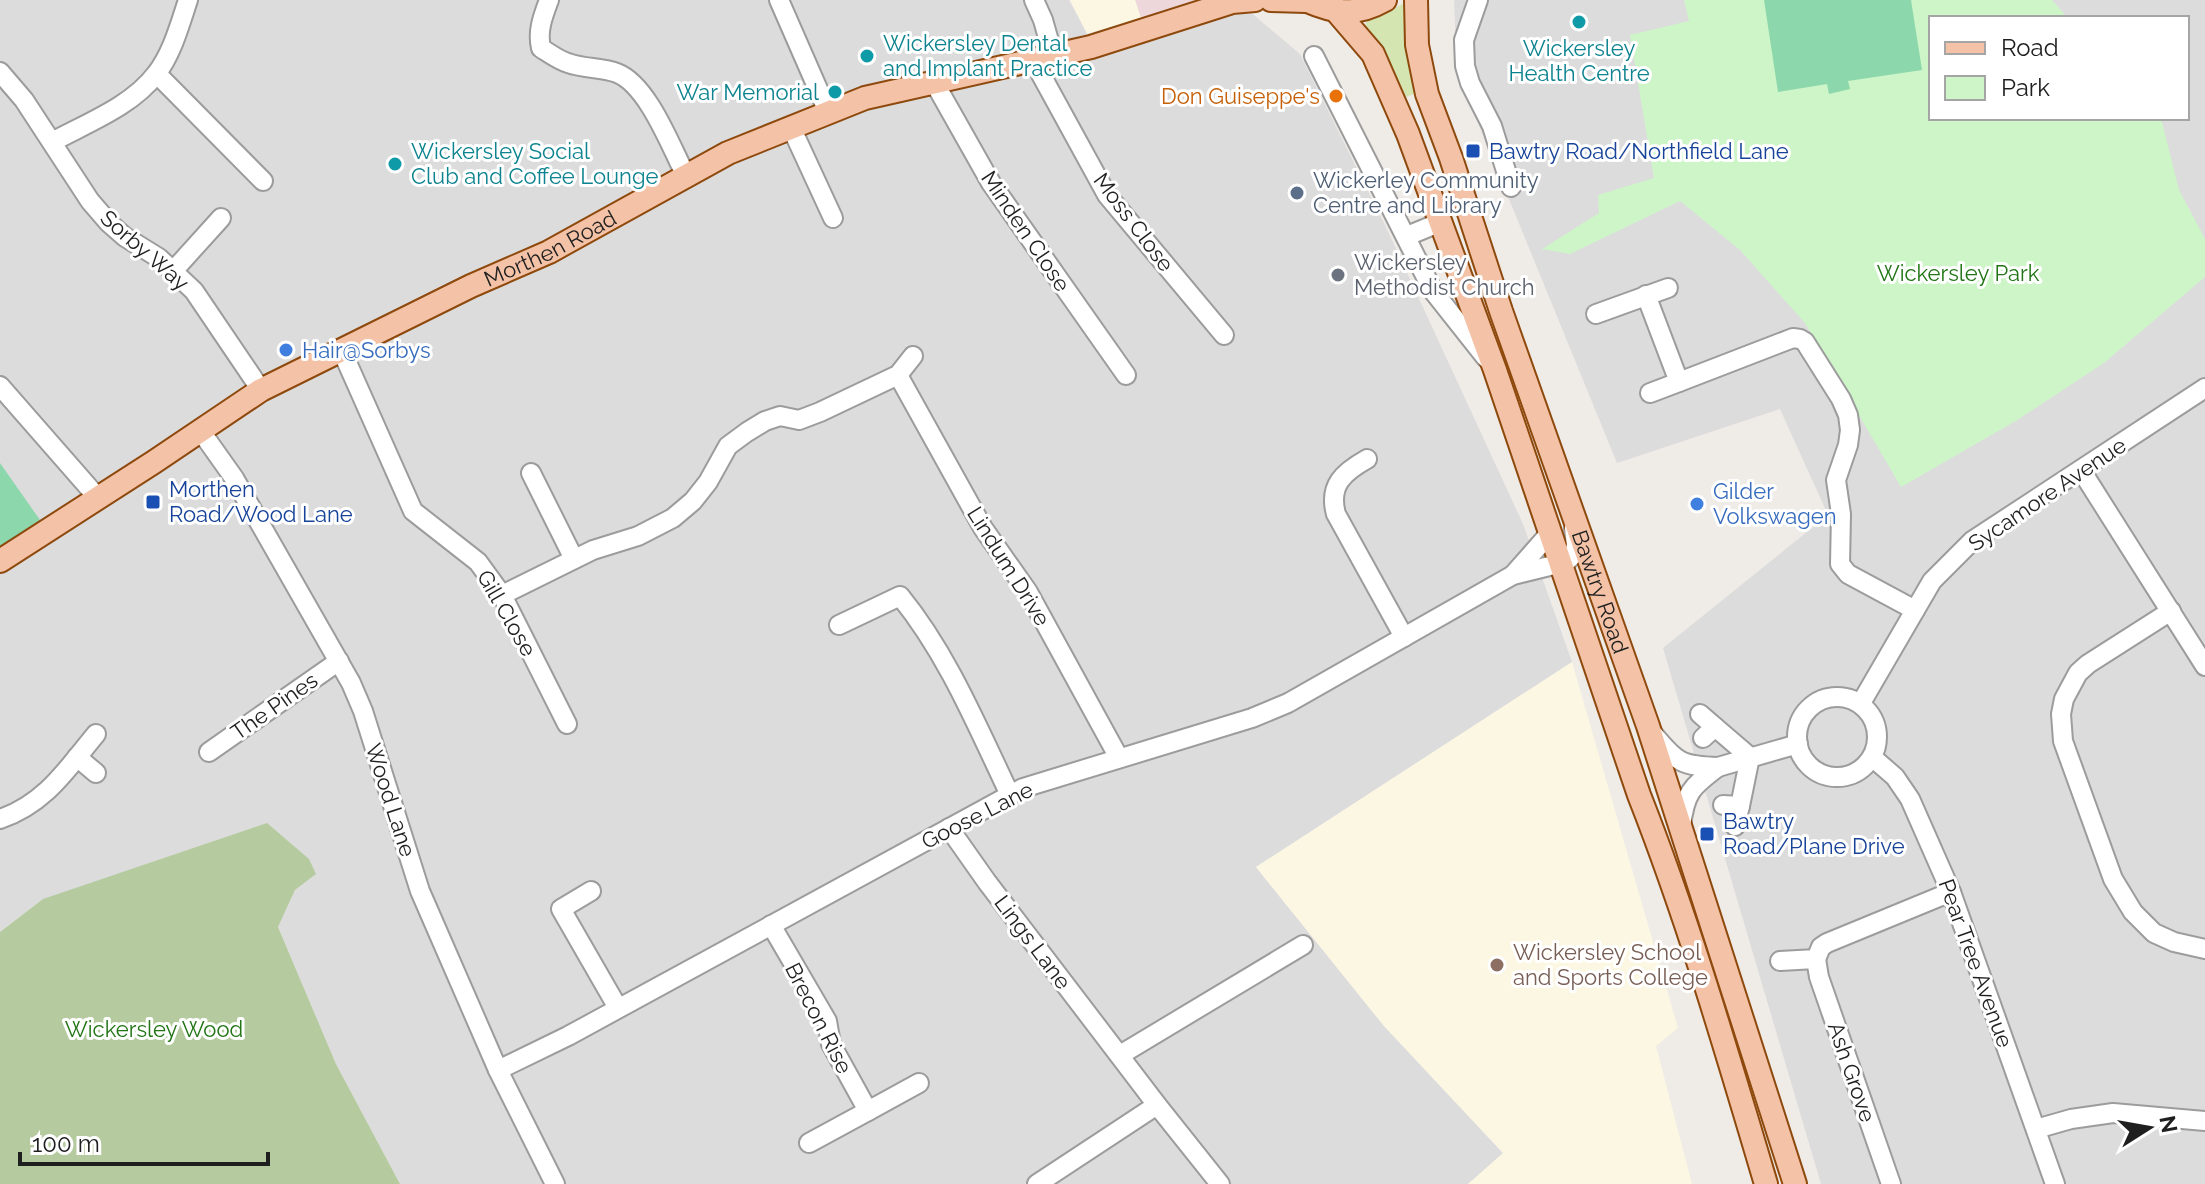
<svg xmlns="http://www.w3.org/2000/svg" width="2205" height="1184" font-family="Raleway,sans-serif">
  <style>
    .residential { fill: #dddcdd; fill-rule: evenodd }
    .commercial { fill: #eed7db }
    .education { fill: #fcf7e2 }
    .grass { fill: #d5e5b1 }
    .forest { fill: #b5cb9f }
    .park { fill: #cdf5c8 }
    .pitch { fill: #8cd7ab }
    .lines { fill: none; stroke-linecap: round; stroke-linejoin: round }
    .minor-casing { stroke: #9c9c9c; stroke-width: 22 }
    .major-casing { stroke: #8e490d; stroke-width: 26 }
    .minor { stroke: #fff; stroke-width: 18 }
    .major { stroke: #f4c3a7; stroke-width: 22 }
    .culture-dot { fill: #0f9aa8; stroke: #fff; stroke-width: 3 }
    .food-dot { fill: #e8710a; stroke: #fff; stroke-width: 3 }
    .transit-dot { fill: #1a4fb4; stroke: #fff; stroke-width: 3 }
    .service-dot { fill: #5c6f8a; stroke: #fff; stroke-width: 3 }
    .worship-dot { fill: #6b7280; stroke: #fff; stroke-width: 3 }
    .shop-dot { fill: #3f7fe0; stroke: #fff; stroke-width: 3 }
    .education-dot { fill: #8d6e63; stroke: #fff; stroke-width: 3 }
    .labels { text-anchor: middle; stroke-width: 6; stroke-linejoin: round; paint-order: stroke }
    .culture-label { font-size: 22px; fill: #0d838f; stroke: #fff; text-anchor: start }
    .food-label { font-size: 22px; fill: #c56008; stroke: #fff; text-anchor: end }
    .transit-label { font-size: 22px; fill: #164399; stroke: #fff; text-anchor: start }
    .service-label { font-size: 22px; fill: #4e5e75; stroke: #fff; text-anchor: start }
    .street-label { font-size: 22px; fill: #1f1f1f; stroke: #fff }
    .worship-label { font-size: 22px; fill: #5b616d; stroke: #fff; text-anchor: start }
    .park-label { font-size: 22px; fill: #217515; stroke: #fff }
    .shop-label { font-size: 22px; fill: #366cbe; stroke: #fff; text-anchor: start }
    .education-label { font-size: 22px; fill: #785e54; stroke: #fff; text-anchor: start }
  </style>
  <rect width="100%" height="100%" fill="#efebe7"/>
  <g class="residential">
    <polygon points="0,0 1069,0 1087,33 1141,18 1142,24 1236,0 1300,54 1385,225 1523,524 1572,662 1256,867 1384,1026 1504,1154 1468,1184 400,1184 336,1064 278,927 295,890 316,873 43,899 0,932"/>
    <path d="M1454 0H2205V1184H1821L1663 648 1828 515 1780 409 1617 463 1457 72ZM1931 18H2187V118H1931Z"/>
  </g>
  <polygon class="commercial" points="1135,0 1217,0 1143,25"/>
  <g class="education">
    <polygon points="1070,0 1135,0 1141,18 1087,34"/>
    <polygon points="1572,662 1678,1028 1656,1046 1692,1184 1468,1184 1503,1153 1384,1026 1256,867"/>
  </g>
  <polygon class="grass" points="1402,4 1407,7 1409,56 1417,93 1403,98 1383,51 1364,29 1367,21 1382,16"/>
  <polygon class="forest" points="267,823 309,859 316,874 295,890 278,927 336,1064 400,1184 0,1184 0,932 43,899"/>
  <polygon class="park" points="1684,0 2052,0 2068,18 1931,18 1931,118 2161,118 2179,190 2205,239 2205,277 2104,363 2014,422 1901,487 1805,323 1740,250 1680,201 1570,254 1542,249 1599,213 1598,195 1654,178 1630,35 1689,21"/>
  <g class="pitch">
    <polygon points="1764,0 1911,0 1922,70 1848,81 1850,89 1829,94 1827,84 1778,92"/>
    <polygon points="0,463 40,520 0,548"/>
  </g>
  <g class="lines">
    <defs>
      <g id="minor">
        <path d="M549 0C543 16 537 31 541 48 549 53 558 60 568 63 584 69 602 67 617 73 648 85 671 147 686 176"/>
        <polyline points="779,0 828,112"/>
        <polyline points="1034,0 1043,20 1053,55"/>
        <polyline points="1478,0 1464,40 1465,66 1470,83 1492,126 1511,187"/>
        <polyline points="1314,56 1433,291 1486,358"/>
        <polyline points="1033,60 1107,195 1224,335"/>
        <polyline points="0,72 24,100 90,201 109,223 125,237 159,258 194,291 261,390"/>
        <polyline points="157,74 263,181"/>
        <polyline points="934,82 991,183 1126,375"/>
        <polyline points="791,127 833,218"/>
        <path d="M52 142C87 123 132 106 156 74 172 54 180 24 188 0"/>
        <polyline points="1407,236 1441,222"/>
        <polyline points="174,270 221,218"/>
        <polyline points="1646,295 1679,382 1793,338 1800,339 1805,342 1841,399 1848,415 1850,430 1848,445 1836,480 1841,514 1840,564 1848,574 1915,610"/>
        <polyline points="1596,314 1668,288"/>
        <polyline points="341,349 413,511 478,562 502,595 567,724"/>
        <polyline points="898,375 983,528 1028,592 1119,758"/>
        <polyline points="0,386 98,498"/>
        <polyline points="1650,393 1679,382"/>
        <polyline points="200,430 234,478 351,683 363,711 420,891 498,1070 555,1184"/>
        <path d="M1367 459C1344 472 1328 485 1336 514L1404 637"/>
        <polyline points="2081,470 2205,666"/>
        <polyline points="531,473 574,559"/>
        <polyline points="1513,575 1550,533"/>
        <polyline points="502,595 593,550 638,536 673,518 693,501 708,482 728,446 747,432 765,421 780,416 799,420 820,412 898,375 913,356"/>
        <polyline points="2171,611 2088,664 2078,673 2064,699 2061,714 2063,741 2113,879 2133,912 2154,933 2174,942 2205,949"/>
        <path d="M839 625 900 596C948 655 977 726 1010 795"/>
        <circle cx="1837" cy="737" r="40"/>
        <polyline points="1861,703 1932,581 1972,541 2205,388"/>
        <polyline points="1700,714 1715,727 1703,738"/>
        <polyline points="1715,727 1750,757 1740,806"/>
        <path d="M1654 735C1677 763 1682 766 1718 767 1691 787 1685 793 1681 826"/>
        <polyline points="209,752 339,661"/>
        <polyline points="77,757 96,773"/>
        <polyline points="1872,757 1895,777 1910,799 1951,892 2055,1184"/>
        <polyline points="1718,767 1798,744"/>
        <polyline points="1723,805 1740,806 1735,826"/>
        <path d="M0 819C45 804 67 769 96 734"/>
        <polyline points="949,828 987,882 1157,1105 1220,1184"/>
        <polyline points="591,891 561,909 618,1008"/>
        <polyline points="771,925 827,1021 831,1044 868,1111 809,1143"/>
        <polyline points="1816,959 1819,977 1891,1184"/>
        <polyline points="1780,961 1816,959 1821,947 1827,943 1951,892"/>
        <polyline points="1120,1055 1303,945"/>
        <polyline points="498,1070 568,1036 1023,788 1252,718 1288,703 1513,575 1566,562 1574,554 1576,545 1574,528"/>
        <polyline points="868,1111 919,1083"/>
        <polyline points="2036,1129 2071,1119 2113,1113 2205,1121"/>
        <polyline points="1037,1184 1157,1105"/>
      </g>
      <g id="major">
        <polyline points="1271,0 1306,1"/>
        <path d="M1305 0C1335 13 1355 17 1385 0"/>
        <path id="s1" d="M1416 0 1417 45 1427 94 1451 158 1501 311 1648 726 1795 1184"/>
        <path d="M1337 12 1373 54 1408 134 1495 370 1639 795C1689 922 1727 1053 1766 1184"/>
        <path id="s2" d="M0 561 154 462 261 390 471 286 549 252 728 153 865 98 1091 47 1232 2 1255 0"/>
      </g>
    </defs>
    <use href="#minor" class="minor-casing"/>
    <use href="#major" class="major-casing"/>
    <use href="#minor" class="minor"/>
    <use href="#major" class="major"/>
  </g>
  <g class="culture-dot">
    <circle cx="1579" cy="22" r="8"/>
    <circle cx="867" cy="56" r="8"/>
    <circle cx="835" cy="92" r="8"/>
    <circle cx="395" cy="164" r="8"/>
  </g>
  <circle class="food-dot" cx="1336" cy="96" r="8"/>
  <g class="transit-dot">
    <rect x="1465" y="143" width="16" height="16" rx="4"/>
    <rect x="145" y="494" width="16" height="16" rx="4"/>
    <rect x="1699" y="826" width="16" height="16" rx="4"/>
  </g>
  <circle class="service-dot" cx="1297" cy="193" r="8"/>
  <circle class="worship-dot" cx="1338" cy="275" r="8"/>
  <g class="shop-dot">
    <circle cx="286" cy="350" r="8"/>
    <circle cx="1697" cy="504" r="8"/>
  </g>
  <circle class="education-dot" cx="1497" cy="965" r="8"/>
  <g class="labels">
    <g class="culture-label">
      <text x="883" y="51">Wickersley Dental<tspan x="883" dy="25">and Implant Practice</tspan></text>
      <text x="1579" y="56" text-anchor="middle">Wickersley<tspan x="1579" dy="25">Health Centre</tspan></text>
      <text x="819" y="100" text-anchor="end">War Memorial</text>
      <text x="411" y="159">Wickersley Social<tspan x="411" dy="25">Club and Coffee Lounge</tspan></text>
    </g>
    <g class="food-label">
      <text x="1320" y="104">Don Guiseppe's</text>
    </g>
    <g class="transit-label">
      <text x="1489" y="159">Bawtry Road/Northfield Lane</text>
      <text x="169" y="497">Morthen<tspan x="169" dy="25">Road/Wood Lane</tspan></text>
      <text x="1723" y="829">Bawtry<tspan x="1723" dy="25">Road/Plane Drive</tspan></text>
    </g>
    <g class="service-label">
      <text x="1313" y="188">Wickerley Community<tspan x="1313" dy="25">Centre and Library</tspan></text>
    </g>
    <g class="street-label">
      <text transform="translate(1134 222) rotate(53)" y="8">Moss Close</text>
      <text transform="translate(1026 231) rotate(56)" y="8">Minden Close</text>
      <text dy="8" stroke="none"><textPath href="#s2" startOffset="634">Morthen Road</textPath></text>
      <text transform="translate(145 250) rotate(41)" y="8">Sorby Way</text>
      <text transform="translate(2047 494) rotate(-34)" y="8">Sycamore Avenue</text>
      <text transform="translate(1009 566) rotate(58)" y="8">Lindum Drive</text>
      <text dy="8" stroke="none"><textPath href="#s1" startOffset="622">Bawtry Road</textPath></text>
      <text transform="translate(507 613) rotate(60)" y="8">Gill Close</text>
      <text transform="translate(274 706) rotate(-35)" y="8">The Pines</text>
      <text transform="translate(391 800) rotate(72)" y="8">Wood Lane</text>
      <text transform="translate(977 815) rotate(-27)" y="8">Goose Lane</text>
      <text transform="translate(1033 942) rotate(53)" y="8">Lings Lane</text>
      <text transform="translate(1976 963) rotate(70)" y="8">Pear Tree Avenue</text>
      <text transform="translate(819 1018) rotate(63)" y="8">Brecon Rise</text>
      <text transform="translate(1852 1072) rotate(71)" y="8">Ash Grove</text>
    </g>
    <g class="worship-label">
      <text x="1354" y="270">Wickersley<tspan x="1354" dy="25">Methodist Church</tspan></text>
    </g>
    <g class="park-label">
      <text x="1958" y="281">Wickersley Park</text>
      <text x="154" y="1037">Wickersley Wood</text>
    </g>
    <g class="shop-label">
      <text x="302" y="358">Hair@Sorbys</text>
      <text x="1713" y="499">Gilder<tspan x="1713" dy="25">Volkswagen</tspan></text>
    </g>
    <g class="education-label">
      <text x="1513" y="960">Wickersley School<tspan x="1513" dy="25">and Sports College</tspan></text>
    </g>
  </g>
  <rect x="1929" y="16" width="260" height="104" fill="#ffffff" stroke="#a5a5a5" stroke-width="2"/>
  <rect x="1945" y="42" width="40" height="12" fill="#f4c3a7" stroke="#a5a5a5" stroke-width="2"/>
  <text x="2001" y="56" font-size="24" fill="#1f1f1f">Road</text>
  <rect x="1945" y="76" width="40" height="24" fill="#cdf5c8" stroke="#a5a5a5" stroke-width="2"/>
  <text x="2001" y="96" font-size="24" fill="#1f1f1f">Park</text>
  <g transform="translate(2149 1128) rotate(79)" stroke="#ffffff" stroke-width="6" paint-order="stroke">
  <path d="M0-6L14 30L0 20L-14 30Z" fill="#1f1f1f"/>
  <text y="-12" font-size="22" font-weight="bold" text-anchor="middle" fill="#1f1f1f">N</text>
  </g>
  <path d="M20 1152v12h248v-12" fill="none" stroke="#1f1f1f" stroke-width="4"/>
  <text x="32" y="1152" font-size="24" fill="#1f1f1f" stroke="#ffffff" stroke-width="6" paint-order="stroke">100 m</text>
</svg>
